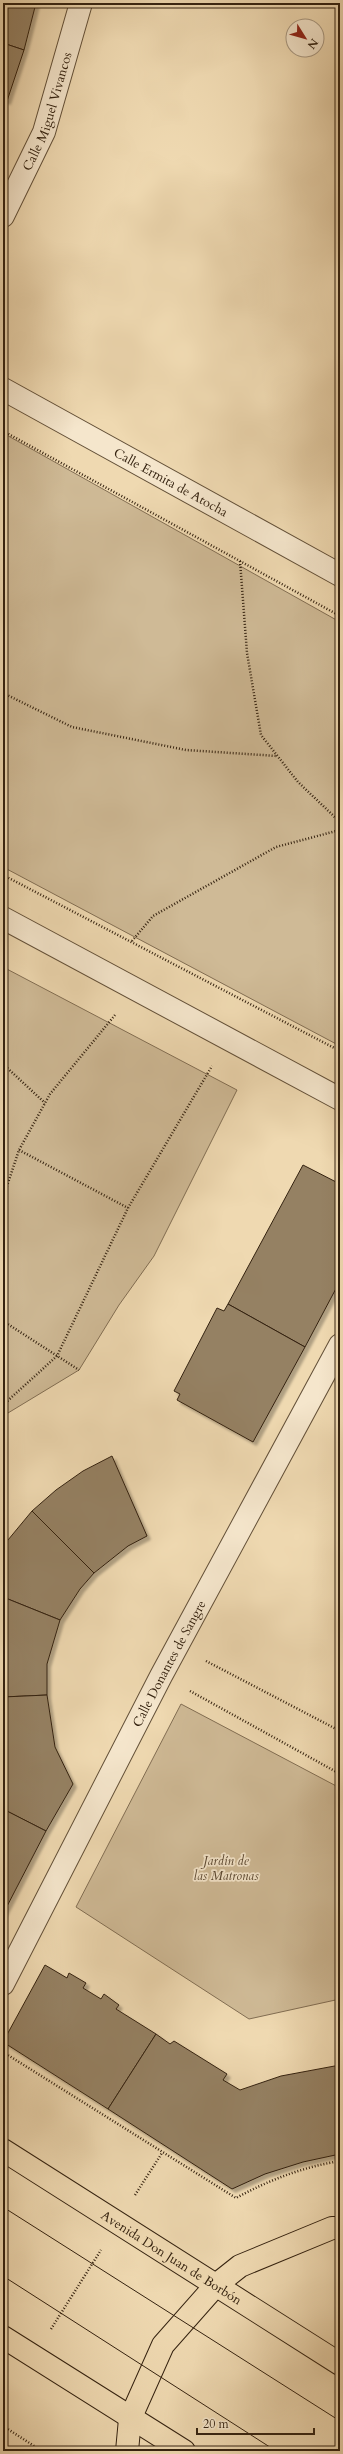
<svg xmlns="http://www.w3.org/2000/svg" width="343" height="2454" font-family="Cardo,serif">
  <style>
    .green { fill: #cfba96; stroke: #826e53 }
    .building { fill: #958164; stroke: #342210; filter: url(#shadow) }
    .lines { fill: none; stroke-linecap: round; stroke-linejoin: round }
    .minor-casing { stroke: #635038; stroke-width: 24 }
    .major-casing { stroke: #342210; stroke-width: 24 }
    .path { stroke: #342210; stroke-width: 2.5; stroke-dasharray: 1 2; stroke-linecap: butt }
    .minor { stroke: #f5e6cc; stroke-width: 22 }
    .major { stroke: #efd9b1; stroke-width: 22 }
    .tram { stroke: #342210; stroke-width: 1 }
    .labels { text-anchor: middle; stroke-width: 3.5; stroke-linejoin: round; paint-order: stroke }
    .street-label { font-size: 13px; fill: #342210; stroke: #f5e6cc }
    .park-label { font-size: 13px; font-style: italic; fill: #5b4832; stroke: #f5e6cc }
  </style>
  <defs>
    <filter id="shadow"><feDropShadow dx="3.5" dy="3.5" stdDeviation="1" flood-color="#0004"/></filter>
  </defs>
  <rect width="100%" height="100%" fill="#efd9b1"/>
  <filter id="stains"><feTurbulence type="fractalNoise" baseFrequency=".005" numOctaves="4"/><feColorMatrix values="0 0 0 0 .2 0 0 0 0 .09 0 0 0 0 .02 0 0 0 .5 -.17"/></filter>
  <radialGradient id="worn" r=".72"><stop offset=".6" stop-color="#630" stop-opacity="0"/><stop offset="1" stop-color="#630" stop-opacity=".3"/></radialGradient>
  <g class="green">
    <polygon points="3,433 340,622 340,1046 3,867"/>
    <polygon points="3,967 237,1090 154,1256 119,1305 79,1370 3,1416"/>
    <polygon points="181,1704 340,1788 340,1999 249,2019 76,1907"/>
  </g>
  <g class="building">
    <polygon points="3,3 36,3 24,50 3,43"/>
    <polygon points="3,43 24,50 7,101 3,100"/>
    <polygon points="303,1165 340,1184 340,1281 305,1347 228,1304"/>
    <polygon points="228,1304 305,1347 253,1442 177,1400 180,1394 174,1391 217,1308 224,1311"/>
    <polygon points="112,1456 147,1536 128,1546 94,1573 32,1511 56,1490 83,1471"/>
    <polygon points="32,1511 94,1573 80,1589 60,1620 3,1597 3,1546"/>
    <polygon points="3,1597 60,1620 47,1664 47,1695 3,1697"/>
    <polygon points="47,1695 55,1747 73,1784 46,1831 3,1809 3,1697"/>
    <polygon points="3,1809 46,1831 3,1914"/>
    <polygon points="45,1965 67,1978 69,1973 86,1983 83,1988 101,1999 104,1994 119,2005 116,2009 156,2034 108,2109 3,2042"/>
    <polygon points="156,2034 170,2044 174,2041 227,2074 223,2080 240,2090 281,2076 340,2065 340,2154 303,2162 265,2174 232,2189 108,2109"/>
  </g>
  <g class="lines">
    <defs>
      <g id="minor">
        <path id="s1" d="M3 216 44 132 81 3"/>
        <path id="s2" d="M3 389 340 575"/>
        <polyline points="3,918 340,1099"/>
        <path id="s3" d="M3 1984 161 1676 340 1345"/>
      </g>
      <g id="major">
        <path id="s4" d="M3 2150 340 2364"/>
        <polyline points="3,2337 184,2451"/>
        <polyline points="127,2451 130,2419 163,2345 216,2285 240,2266 332,2228 340,2228"/>
      </g>
    </defs>
    <use href="#minor" class="minor-casing"/>
    <use href="#major" class="major-casing"/>
    <g class="path">
      <polyline points="3,431 340,616"/>
      <polyline points="240,561 247,653 261,735 298,782 340,822"/>
      <polyline points="3,693 72,727 186,750 277,756"/>
      <polyline points="3,875 340,1051"/>
      <polyline points="132,941 153,916 276,847 340,830"/>
      <polyline points="3,1064 45,1103"/>
      <polyline points="19,1150 128,1208"/>
      <polyline points="3,1198 19,1150 50,1094 115,1015"/>
      <polyline points="3,1321 79,1370"/>
      <polyline points="3,1405 57,1356 128,1208 212,1066"/>
      <polyline points="206,1661 340,1731"/>
      <polyline points="190,1691 340,1774"/>
      <path d="M3 2052 236 2198C269 2180 303 2167 340 2161"/>
      <polyline points="135,2195 162,2153"/>
      <polyline points="51,2329 101,2250"/>
      <polyline points="3,2426 42,2451"/>
    </g>
    <use href="#minor" class="minor"/>
    <use href="#major" class="major"/>
    <g class="tram">
      <polyline points="3,2207 340,2421"/>
      <polyline points="3,2276 276,2451"/>
    </g>
  </g>
  <g class="labels">
    <g class="street-label">
      <text dy="5" stroke="none"><textPath href="#s1" startOffset="114">Calle Miguel Vivancos</textPath></text>
      <text dy="5" stroke="none"><textPath href="#s2" startOffset="192">Calle Ermita de Atocha</textPath></text>
      <text dy="5" stroke="none"><textPath href="#s3" startOffset="361">Calle Donantes de Sangre</textPath></text>
      <text dy="5" stroke="none"><textPath href="#s4" startOffset="200">Avenida Don Juan de Borbón</textPath></text>
    </g>
    <g class="park-label">
      <text x="226" y="1865">Jardín de<tspan x="226" dy="15">las Matronas</tspan></text>
    </g>
  </g>
  <rect width="343" height="2454" fill="none" stroke="#efd9b1" stroke-width="16"/>
  <rect x="4" y="4" width="335" height="2446" fill="none" stroke="#342210" stroke-width="2"/>
  <rect x="8" y="8" width="327" height="2438" fill="none" stroke="#342210"/>
  <g transform="translate(305 38) rotate(127)"><circle r="19" fill="#f5e6cc" stroke="#a89881"/>
  <path d="M0-3L7 15L0 10L-7 15Z" fill="#8f2418"/>
  <text y="-6" font-size="11" font-weight="bold" text-anchor="middle" fill="#342210">N</text>
  </g>
  <path d="M197 2428v6h117v-6" fill="none" stroke="#342210" stroke-width="2"/>
  <text x="203" y="2428" font-size="12" fill="#342210" stroke="#f5e6cc" stroke-width="3" paint-order="stroke">20 m</text>
  <rect width="100%" height="100%" filter="url(#stains)"/>
  <rect width="100%" height="100%" fill="url(#worn)"/>
</svg>
